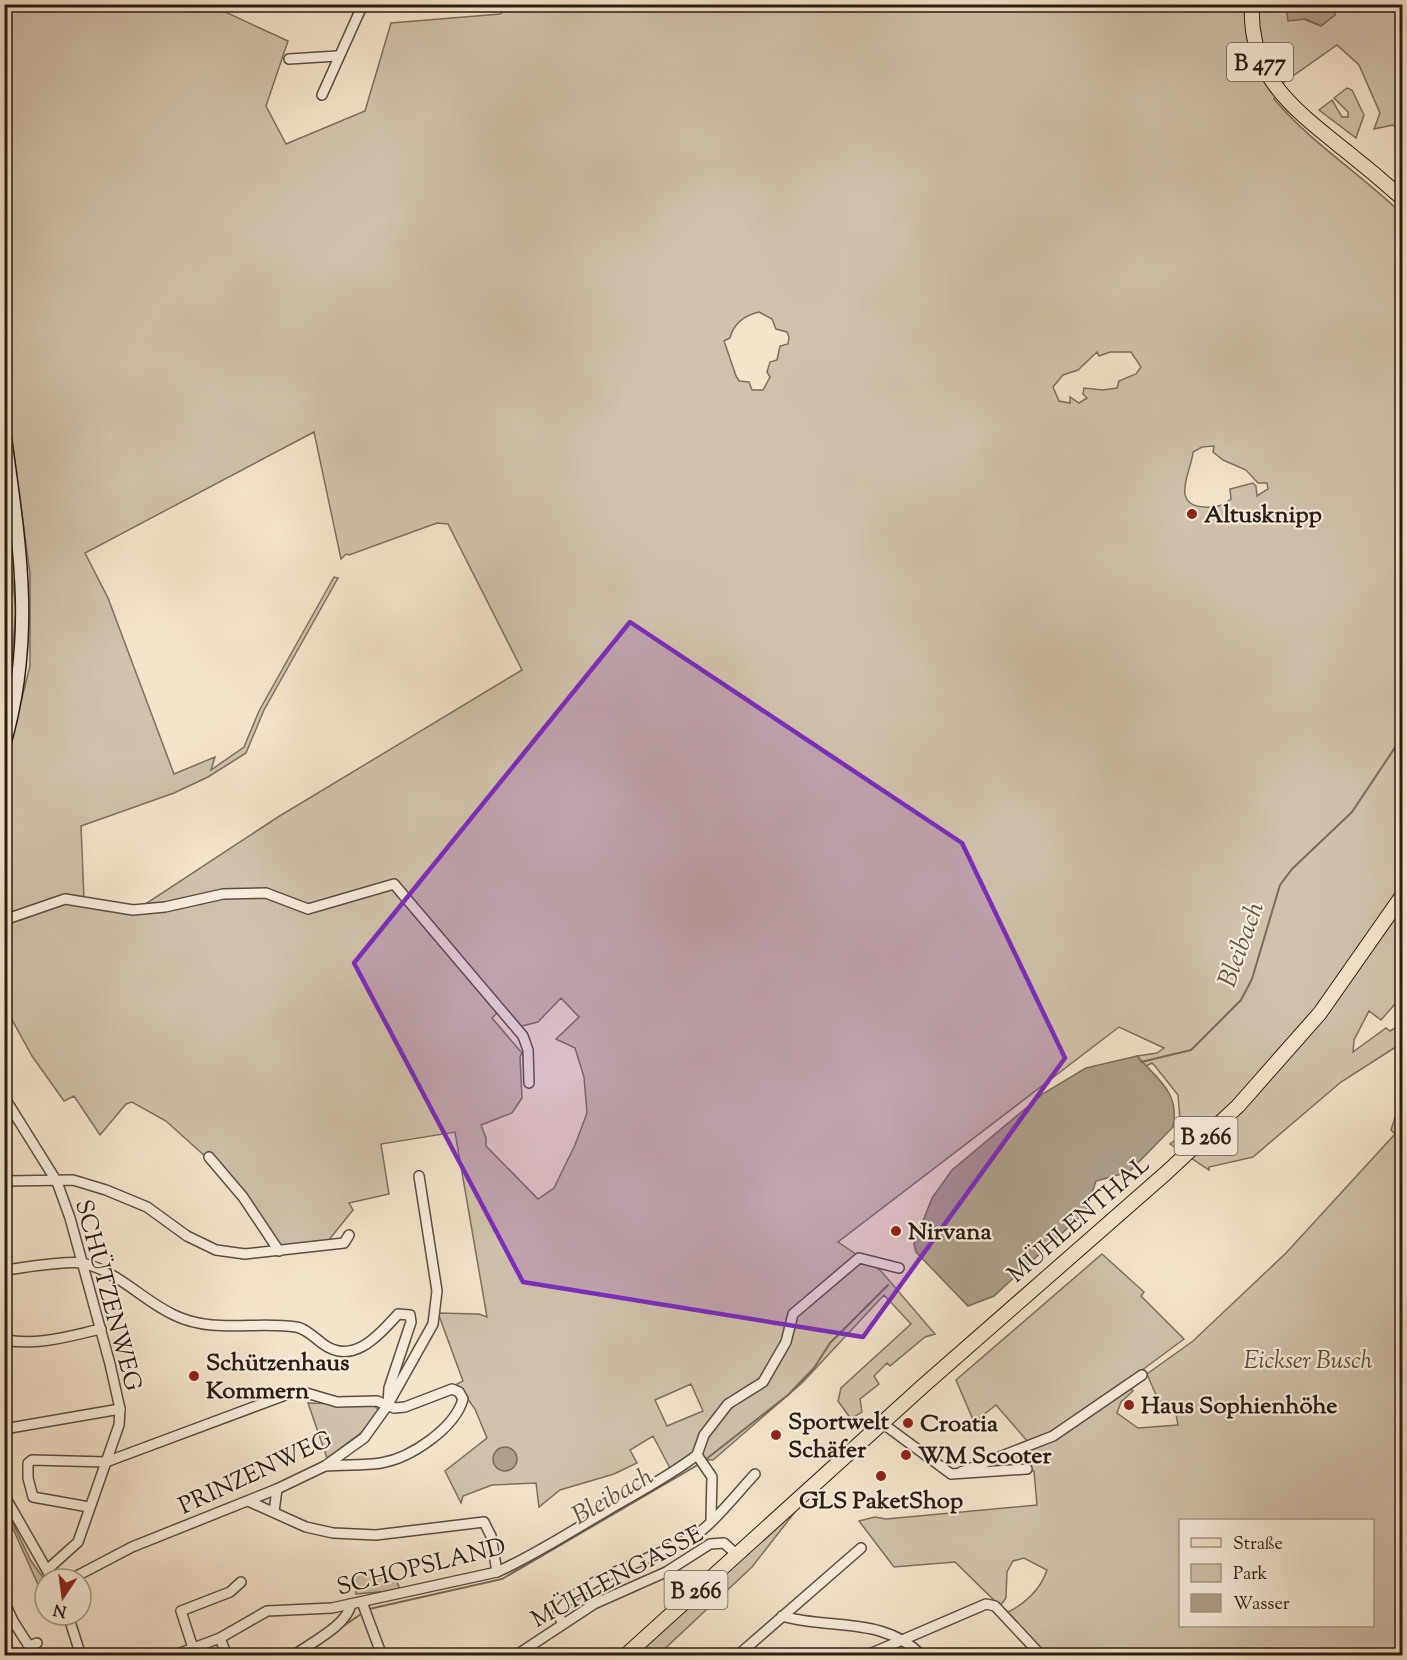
<svg xmlns="http://www.w3.org/2000/svg" width="1407" height="1660" font-family="'Sorts Mill Goudy',serif">
  <style>
    .green { fill: #d1c2ac; stroke: #7c6f60; stroke-width: 1.5; fill-rule: evenodd }
    .water { fill: #afa08c; stroke: #796b5c; stroke-width: 1.5 }
    .lines { fill: none; stroke-linecap: round; stroke-linejoin: round }
    .stream { stroke: #796b5c; stroke-width: 2 }
    .street-casing { stroke: #5b4e41; stroke-width: 12 }
    .secondary-casing { stroke: #281c13; stroke-width: 15 }
    .primary-casing { stroke: #281c13; stroke-width: 16 }
    .street { stroke: #f8eddd; stroke-width: 9 }
    .secondary { stroke: #f8eddd; stroke-width: 12 }
    .primary { stroke: #f4e4cb; stroke-width: 14 }
    .marked { fill: #7b2cbf; fill-opacity: 0.2; stroke: #7b2cbf; stroke-width: 4.5; stroke-linejoin: round }
    .poi-dot { fill: #8f2418; stroke: #f8eddd; stroke-width: 2 }
    .labels { text-anchor: middle; stroke-width: 4.5; stroke-linejoin: round; paint-order: stroke }
    .shield { fill: #f8eddd; stroke: #665b50; stroke-width: 1.5 }
    .shield-label { font-size: 22px; font-weight: bold; fill: #281c13 }
    .poi-label { font-size: 24px; font-weight: bold; fill: #281c13; stroke: #f8eddd; text-anchor: start }
    .street-label { font-size: 24px; fill: #281c13; stroke: #f8eddd }
    .park-label { font-size: 24px; font-style: italic; fill: #5b4e41; stroke: #f8eddd }
    .water-label { font-size: 26px; font-style: italic; fill: #5e5143; stroke: #f8eddd }
  </style>
  <rect width="100%" height="100%" fill="#f4e4cb"/>
  <filter id="stains"><feTurbulence type="fractalNoise" baseFrequency=".00333" numOctaves="4"/><feColorMatrix values="0 0 0 0 .2 0 0 0 0 .09 0 0 0 0 .02 0 0 0 .5 -.17"/></filter>
  <radialGradient id="worn" r=".72"><stop offset=".6" stop-color="#630" stop-opacity="0"/><stop offset="1" stop-color="#630" stop-opacity=".3"/></radialGradient>
  <g class="green">
    <path d="M1291 4 1287 13 1321 26 1335 15 1334 5H1402V134L1393 125 1374 129 1380 113 1359 65 1337 45 1283 83 1274 99C1311 143 1361 174 1402 214V996L1381 1020 1369 1011 1354 1040 1353 1052 1386 1028 1390 1031 1402 1024V1043L1341 1082 1253 1157 1209 1167V1170L1170 1144 1189 1130 1180 1119 1178 1095 1155 1066 1152 1063 1146 1066 1137 1056 1157 1053 1164 1048 1119 1027 838 1242 881 1271 935 1334 925 1337 890 1366 887 1363 874 1376 879 1384 860 1399 862 1412 851 1419 838 1401 841 1388 911 1324 884 1295 802 1383 713 1460 686 1459 671 1470 653 1436 630 1450 637 1463 614 1474 560 1490 539 1507 536 1483 492 1485 463 1496 461 1503 445 1471 487 1438 475 1409 457 1384 463 1381 438 1313 479 1314 487 1317 455 1132 381 1144 389 1194 349 1203 353 1210 328 1241 282 1248 241 1191 209 1152 206 1157 166 1121 132 1102 126 1104 100 1135 74 1096 64 1101 32 1056 5 1007V766L30 666V574L5 386 4 5H218L223 11 288 41 266 106 286 144 365 111 391 23 500 14 509 5ZM759 312 772 319 776 329 787 332 789 337 788 344 780 346 777 360 770 362 767 372 770 377 763 390H752L749 382 739 381 736 376 724 341 730 338C733 324 745 315 759 312ZM1097 352 1099 356 1110 352H1131L1141 367 1136 374 1119 381 1117 388 1103 390 1084 388 1083 394 1087 398 1079 403 1070 397V403L1059 401 1053 387 1063 375 1078 370ZM314 432 341 559 346 554 349 555 437 523 448 524 522 670 278 817 141 907 84 899 81 826 174 793 208 777 246 753 264 710 338 578 334 577 259 711 244 747 211 770 215 757 174 774 108 598 85 553ZM1214 446 1213 452 1223 460 1246 470 1258 483H1267L1268 489 1257 496 1256 486 1253 483 1230 489 1231 499C1222 506 1216 508 1204 507 1169 505 1192 470 1193 452L1202 447ZM561 998 579 1017 556 1039 575 1048 584 1077 587 1113 575 1145 554 1188 538 1199 486 1146V1138L481 1125 512 1113 522 1098 520 1057 522 1053 492 1018 498 1012 518 1027 538 1022ZM691 1384 703 1411 667 1426 655 1400Z"/>
    <polygon points="1347,88 1352,90 1364,115 1356,138 1319,110 1332,100 1342,117 1348,117 1348,112 1334,98"/>
    <polygon points="4,503 16,609 10,684 5,717"/>
    <path d="M1402 1096V1655H1039L1006 1613C1024 1605 1041 1589 1047 1570L1024 1558 1013 1561 1007 1572 1006 1598 1000 1606 955 1562 894 1567 859 1521 875 1517 886 1519 1037 1505 1034 1471H975L1043 1443 1128 1385 1133 1391 1121 1402 1117 1413 1138 1428 1178 1425 1176 1414 1162 1409 1147 1374 1193 1341 1286 1253 1395 1134 1391 1130ZM1180 1520H1372V1626H1180Z"/>
    <polygon points="1102,1254 1144,1292 1141,1296 1184,1339 1072,1422 1029,1443 996,1405 974,1422 956,1380"/>
    <polygon points="308,1403 374,1405 379,1411 362,1432 327,1458"/>
    <polygon points="4,1505 31,1561 45,1580 45,1600 5,1511"/>
    <polygon points="798,1508 752,1567 658,1655 633,1656"/>
    <polygon points="361,1571 368,1571 388,1581 396,1578 400,1590 356,1594 355,1576"/>
  </g>
  <g class="water">
    <polygon points="1291,5 1334,5 1335,15 1321,26 1306,19 1288,21 1287,13"/>
    <path d="M1137 1056C1158 1080 1180 1092 1173 1127L1129 1172 1096 1181 1086 1211 994 1296 968 1306 916 1252 914 1244 932 1198 952 1170 1044 1093 1086 1068Z"/>
    <circle cx="505" cy="1459" r="12"/>
  </g>
  <g class="lines">
    <g class="stream">
      <polyline points="1141,1062 1191,1050 1241,1000 1252,979 1280,885 1292,869 1352,812 1402,737"/>
      <polyline points="705,1460 788,1395 814,1368 830,1343 888,1285"/>
      <polyline points="369,1609 502,1579 701,1463"/>
      <polyline points="339,1629 364,1612"/>
      <polyline points="305,1656 325,1640"/>
    </g>
    <defs>
      <g id="street">
        <polyline points="289,59 337,56"/>
        <polyline points="322,95 363,4"/>
        <polyline points="4,920 65,899 133,910 165,907 223,894 266,893 308,909 394,884 523,1036 528,1050 529,1083"/>
        <polyline points="4,1097 57,1182 70,1218 110,1364 120,1409 119,1425 78,1542 48,1569"/>
        <polyline points="209,1157 243,1197 279,1251"/>
        <polyline points="4,1181 73,1180 106,1190 147,1207 187,1236 216,1250 245,1254 344,1243 349,1235"/>
        <path d="M4 1270C23 1268 66 1260 82 1263 118 1271 142 1300 174 1315 213 1334 255 1321 296 1327 305 1328 315 1338 323 1344 353 1366 379 1335 398 1314L410 1315 411 1322 389 1388 388 1404"/>
        <path d="M6 1340C39 1346 69 1336 101 1329"/>
        <polyline points="882,1423 951,1474 1027,1469"/>
        <polyline points="4,1429 120,1409"/>
        <polyline points="697,1455 704,1435 728,1404 763,1382 786,1342 793,1314 859,1258 899,1268"/>
        <polyline points="697,1455 712,1477 711,1519"/>
        <polyline points="961,1472 1053,1436 1142,1375"/>
        <polyline points="4,1495 52,1579"/>
        <polyline points="248,1501 306,1527 333,1533 376,1535 484,1522 491,1536 497,1572"/>
        <path d="M89 1507 33 1497 28 1478V1463L32 1460 106 1462 291 1393 303 1392 337 1402 377 1401 394 1408 405 1407 452 1389 459 1392 463 1399C455 1428 411 1458 381 1463 363 1466 344 1464 325 1466"/>
        <polyline points="274,1512 277,1489"/>
        <polyline points="71,1579 132,1547 277,1489 325,1466 364,1438 387,1406 433,1324 437,1291 419,1176"/>
        <polyline points="4,1601 13,1621 4,1625"/>
        <polyline points="362,1602 382,1656"/>
        <polyline points="68,1615 81,1656"/>
        <path d="M782 1616C829 1630 885 1616 922 1656"/>
        <polyline points="13,1621 29,1646 37,1643"/>
        <path d="M562 1623 558 1612C586 1573 662 1559 701 1531 718 1518 739 1491 755 1474"/>
        <polyline points="220,1638 227,1656"/>
        <polyline points="193,1648 181,1611 230,1592 241,1582"/>
        <path d="M172 1656 220 1638 267 1611 332 1608 497 1572C535 1555 570 1532 606 1511 638 1492 667 1478 697 1455"/>
        <path d="M293 1656C310 1643 347 1626 351 1604"/>
        <polyline points="515,1656 594,1604 666,1572 710,1544 724,1543 736,1554"/>
        <polyline points="737,1656 861,1548"/>
        <polyline points="865,1656 986,1604 995,1606 1039,1653 1036,1656"/>
      </g>
      <path id="secondary" d="M4 431C19 541 36 635 4 745"/>
      <g id="primary">
        <path d="M1252 4C1248 77 1295 110 1346 151 1365 166 1384 182 1402 198"/>
        <polyline points="625,1656 923,1386 1166,1173 1238,1106 1320,1013 1402,896"/>
      </g>
    </defs>
    <use href="#street" class="street-casing"/>
    <use href="#secondary" class="secondary-casing"/>
    <use href="#primary" class="primary-casing"/>
    <use href="#street" class="street"/>
    <use href="#secondary" class="secondary"/>
    <use href="#primary" class="primary"/>
  </g>
  <path class="marked" d="M630 622 962 843 1065 1058 863 1337 523 1282 354 963Z"/>
  <g class="poi-dot">
    <circle cx="1192" cy="514" r="6"/>
    <circle cx="896" cy="1231" r="6"/>
    <circle cx="194" cy="1376" r="6"/>
    <circle cx="1129" cy="1405" r="6"/>
    <circle cx="908" cy="1423" r="6"/>
    <circle cx="776" cy="1435" r="6"/>
    <circle cx="906" cy="1455" r="6"/>
    <circle cx="881" cy="1476" r="6"/>
  </g>
  <g class="labels">
    <g class="shield">
      <rect x="1227" y="43" width="66" height="38" rx="4.5"/>
      <rect x="1174.5" y="1117" width="63" height="38" rx="4.5"/>
      <rect x="664.5" y="1571" width="63" height="38" rx="4.5"/>
    </g>
    <g class="shield-label">
      <text x="1260" y="70">B 477</text>
      <text x="1206" y="1144">B 266</text>
      <text x="696" y="1598">B 266</text>
    </g>
    <g class="poi-label">
      <text x="1204" y="522">Altusknipp</text>
      <text x="908" y="1239">Nirvana</text>
      <text x="206" y="1370">Schützenhaus<tspan x="206" dy="28">Kommern</tspan></text>
      <text x="1141" y="1413">Haus Sophienhöhe</text>
      <text x="788" y="1429">Sportwelt<tspan x="788" dy="28">Schäfer</tspan></text>
      <text x="920" y="1431">Croatia</text>
      <text x="918" y="1463">WM Scooter</text>
      <text x="881" y="1508" text-anchor="middle">GLS PaketShop</text>
    </g>
    <g class="street-label">
      <text transform="translate(1078 1219) rotate(-41)" y="8">MÜHLENTHAL</text>
      <text transform="translate(109 1295) rotate(75)" y="8">SCHÜTZENWEG</text>
      <text transform="translate(255 1472) rotate(-25)" y="8">PRINZENWEG</text>
      <text transform="translate(421 1566) rotate(-14)" y="8">SCHOPSLAND</text>
      <text transform="translate(617 1576) rotate(-28)" y="8">MÜHLENGASSE</text>
    </g>
    <g class="park-label">
      <text x="1308" y="1368">Eickser Busch</text>
    </g>
    <g class="water-label">
      <text transform="translate(1240 944) rotate(-70)" y="9">Bleibach</text>
      <text transform="translate(612 1495) rotate(-30)" y="9">Bleibach</text>
    </g>
  </g>
  <rect width="1407" height="1660" fill="none" stroke="#f4e4cb" stroke-width="24"/>
  <rect x="6" y="6" width="1395" height="1648" fill="none" stroke="#281c13" stroke-width="3"/>
  <rect x="12" y="12" width="1383" height="1636" fill="none" stroke="#281c13" stroke-width="1.5"/>
  <rect x="1179" y="1519" width="195" height="108" fill="#f8eddd" stroke="#a5998c" stroke-width="1.5"/>
  <rect x="1191" y="1538" width="30" height="9" fill="#f4e4cb" stroke="#a5998c" stroke-width="1.5"/>
  <text x="1233" y="1549" font-size="18" fill="#281c13">Straße</text>
  <rect x="1191" y="1564" width="30" height="18" fill="#d1c2ac" stroke="#a5998c" stroke-width="1.5"/>
  <text x="1233" y="1579" font-size="18" fill="#281c13">Park</text>
  <rect x="1191" y="1594" width="30" height="18" fill="#afa08c" stroke="#a5998c" stroke-width="1.5"/>
  <text x="1233" y="1609" font-size="18" fill="#281c13">Wasser</text>
  <g transform="translate(63 1597) rotate(193)"><circle r="28" fill="#f8eddd" stroke="#a5998c" stroke-width="1.5"/>
  <path d="M0-4.5L10 22L0 15L-10 22Z" fill="#8f2418"/>
  <text y="-9" font-size="16" font-weight="bold" text-anchor="middle" fill="#281c13">N</text>
  </g>
  <rect width="100%" height="100%" filter="url(#stains)"/>
  <rect width="100%" height="100%" fill="url(#worn)"/>
</svg>
